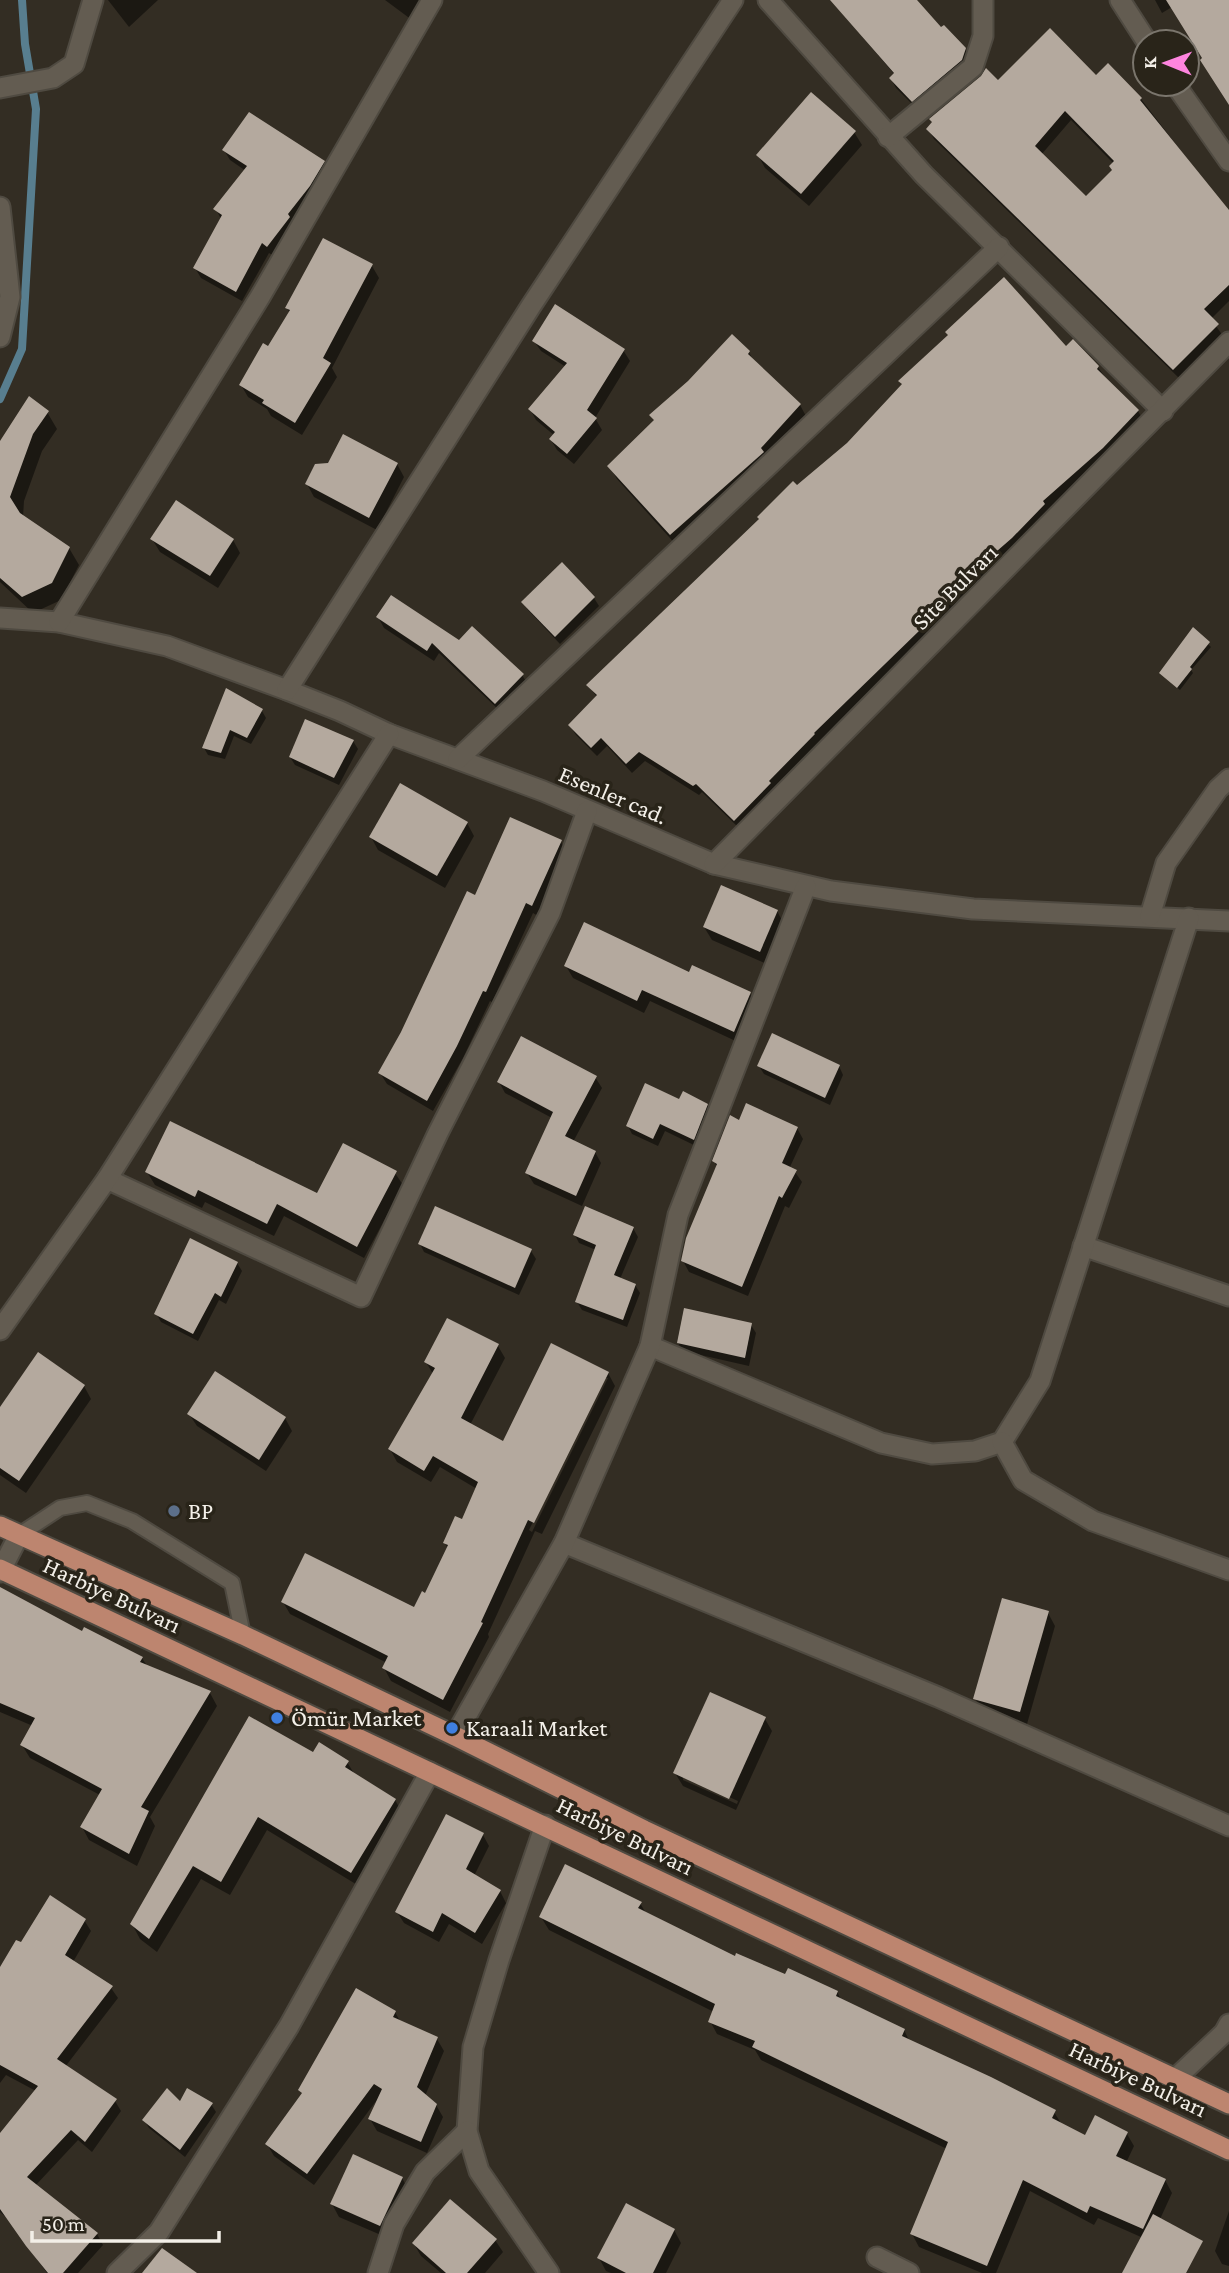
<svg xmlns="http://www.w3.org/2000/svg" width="1229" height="2273" font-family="'Crimson Pro',serif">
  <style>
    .shadow { fill: #0007; fill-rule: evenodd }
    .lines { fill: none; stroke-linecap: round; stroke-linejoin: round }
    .stream { stroke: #587e8f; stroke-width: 8 }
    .building { fill: #b4a99e; fill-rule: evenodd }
    .service-casing { stroke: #4f4a41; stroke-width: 18 }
    .minor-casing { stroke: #4f4a41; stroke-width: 23 }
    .primary-casing { stroke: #4f4a41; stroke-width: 23 }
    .service { stroke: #635c51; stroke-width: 14 }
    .minor { stroke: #635c51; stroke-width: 19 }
    .primary { stroke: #bd856f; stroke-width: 19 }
    .service-dot { fill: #5c6f8a; stroke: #292419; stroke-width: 2.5 }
    .shop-dot { fill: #3f7fe0; stroke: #292419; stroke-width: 2.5 }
    .labels { text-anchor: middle; stroke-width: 7; stroke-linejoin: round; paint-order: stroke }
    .street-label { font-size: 24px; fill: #f3efe8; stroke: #292419 }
    .poi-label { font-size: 24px; fill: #f3efe8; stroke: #292419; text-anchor: start }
  </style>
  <rect width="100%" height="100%" fill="#332d23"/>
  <g class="shadow">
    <polygon points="108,0 158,0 129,27"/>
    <polygon points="385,0 426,0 412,20"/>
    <polygon points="831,0 915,0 941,30 965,49 970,59 918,110 896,88 891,79 895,75"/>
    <polygon points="1155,0 1229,0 1229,103 1172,7 1162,13"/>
    <path d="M1096 78 1141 99 1229 213V301L1211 319 1223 336 1180 379 934 139 928 129 998 83ZM1071 120 1114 164 1113 171 1086 198 1041 155Z"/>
    <polygon points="854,132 862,145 809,206 765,168 758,155"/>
    <polygon points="224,150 323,162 329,173 274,256 269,253 242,301 201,278 195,268 221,219 216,209 246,171 230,160"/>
    <polygon points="372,266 379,278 332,368 337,377 302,435 271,416 267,409 248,397 241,385 269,349 290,313 287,308"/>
    <polygon points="534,341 623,350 630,361 595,418 602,430 574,464 557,450 551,440 555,436 536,420 530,409 566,367 541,351"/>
    <polygon points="1066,349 1098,367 1104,376 1138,411 1143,420 1108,457 1047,511 1049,514 1017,548 956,601 959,606 819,743 820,745 740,829 702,792 699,795 645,761 632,773 607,746 597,756 576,735 570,726 597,697 588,685 797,487"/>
    <polygon points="749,352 754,362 800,405 807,418 678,547 617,479 609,466"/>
    <polygon points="47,412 57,429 42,451 24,501 23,517 69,548 79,565 61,600 33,613 0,582 0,444"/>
    <polygon points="397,464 404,477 377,530 314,497 307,484"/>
    <polygon points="152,539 233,540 240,553 218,588 160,552"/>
    <polygon points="594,598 599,606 560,644 528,610 523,602"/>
    <polygon points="378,617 459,643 522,675 529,686 502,713 439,653 434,661 384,628"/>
    <polygon points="1193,630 1211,647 1191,670 1193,673 1180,690 1161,674"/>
    <polygon points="227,691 262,711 266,718 251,744 234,736 225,759 208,755 204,748"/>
    <polygon points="353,741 358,749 339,785 295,765 290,757"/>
    <polygon points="467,823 474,836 445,888 378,850 371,837"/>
    <polygon points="561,842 567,853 538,916 533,913 492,1002 490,1001 463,1058 433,1111 387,1084 380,1073 476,897"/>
    <polygon points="777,911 784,924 767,964 712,940 704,927"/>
    <polygon points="566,966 690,974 750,994 758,1007 742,1044 650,1001 644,1013 573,978"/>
    <polygon points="759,1066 839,1066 843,1075 830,1105 764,1074"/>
    <polygon points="595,1077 602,1088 573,1142 595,1152 601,1163 582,1206 534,1184 527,1173 552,1118 505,1093 499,1082"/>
    <polygon points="680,1101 707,1105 712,1114 698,1147 665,1131 658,1146 632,1134 628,1126"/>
    <polygon points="797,1128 803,1139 789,1169 795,1172 802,1182 789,1208 785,1206 748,1296 689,1272 683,1261 717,1167 714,1161"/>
    <polygon points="147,1172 318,1195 395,1173 403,1185 364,1258 284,1216 274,1236 205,1202 202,1208 155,1185"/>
    <polygon points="633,1228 638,1237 620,1279 635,1285 640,1293 627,1327 582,1310 577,1302 596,1250 579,1243 575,1235"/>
    <polygon points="420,1244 531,1251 536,1259 519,1295 424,1252"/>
    <polygon points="237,1263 242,1271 226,1304 219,1300 198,1341 161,1322 156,1313"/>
    <polygon points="751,1325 756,1333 749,1366 683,1351 678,1343"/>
    <path d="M498 1346 505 1358 470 1425 504 1444 608 1373 615 1386 542 1534 535 1531 488 1634 489 1637 450 1712 391 1681 384 1668 387 1663 290 1614 283 1602 414 1609 426 1595 448 1549 445 1543 462 1521 477 1489 440 1467 431 1482 397 1462 390 1449 433 1374 426 1362ZM604 1378H608L532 1532 529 1530Z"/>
    <polygon points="84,1386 91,1399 26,1493 0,1475 0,1410"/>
    <polygon points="189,1414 285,1418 292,1431 266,1471 197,1426"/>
    <polygon points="0,1604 83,1633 142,1658 147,1666 210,1693 217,1706 150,1817 155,1826 137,1866 89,1840 82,1827 100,1795 30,1758 22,1745 33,1726 0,1712"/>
    <polygon points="1048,1613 1055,1626 1027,1724 983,1711 975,1698"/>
    <polygon points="250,1718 313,1755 347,1762 355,1775 395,1800 403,1814 359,1886 267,1830 230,1895 201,1879 157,1952 140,1939 132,1924"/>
    <path d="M765 1719 772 1731 736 1810 683 1786 675 1773ZM683 1776 738 1801 737 1804 683 1780Z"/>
    <polygon points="483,1835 489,1846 474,1876 500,1891 506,1903 482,1944 449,1924 439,1942 404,1923 397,1912"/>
    <polygon points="640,1903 647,1915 735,1959 837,1992 842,2001 904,2030 910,2042 1054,2112 1062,2125 1086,2138 1127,2134 1134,2146 1126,2163 1165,2180 1172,2193 1150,2241 1098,2218 1094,2225 1030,2191 996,2273 982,2273 919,2247 912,2234 947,2149 761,2060 755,2050 717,2034 710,2021 714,2012 549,1930 541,1917"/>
    <polygon points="84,1920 91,1931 73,1962 111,1988 118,1998 65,2067 115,2101 121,2111 92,2152 78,2140 35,2186 97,2234 103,2245 78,2273 47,2273 9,2220 0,2212 0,2136 36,2091 6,2075 0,2083 0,1971 22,1944"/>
    <polygon points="395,2012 401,2023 437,2039 444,2051 425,2096 436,2105 443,2117 427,2153 377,2131 370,2119 376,2101 314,2185 274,2156 267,2144 303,2095 300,2090"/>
    <polygon points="180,2104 211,2104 216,2112 185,2157 149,2128 144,2120"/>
    <polygon points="402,2178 409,2191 388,2238 339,2217 332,2204"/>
    <polygon points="1229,2211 1229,2266 1222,2264 1215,2251"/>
    <polygon points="674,2230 681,2243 666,2273 611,2273 606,2271 599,2258"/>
    <polygon points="495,2240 503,2252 485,2273 441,2273 421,2256 414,2244"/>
  </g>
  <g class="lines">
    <polyline class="stream" points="0,399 22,349 36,109 25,44 22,0"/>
  </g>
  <g class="building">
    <polygon points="830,0 917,0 941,27 944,25 966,48 962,60 912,102 889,78 894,73"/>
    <polygon points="1166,0 1229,0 1229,105 1200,60 1202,58"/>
    <path d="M1050 28 1096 75 1108 63 1142 98 1140 100 1229 210V285L1204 309 1219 324 1173 370 926 129 932 122 929 119 981 76 986 68 998 80ZM1065 111 1114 161 1109 166 1112 170 1086 196 1035 146Z"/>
    <polygon points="811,92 856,131 801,194 756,155"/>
    <polygon points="249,112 325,161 310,186 288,214 290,217 267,247 262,243 236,292 193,268 222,215 213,209 247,166 222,150"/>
    <polygon points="323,238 373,264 323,358 331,363 295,423 262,403 264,400 239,385 263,343 268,346 290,310 285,308"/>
    <polygon points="1004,277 1066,346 1073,339 1099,366 1097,369 1139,410 1103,448 1043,501 1045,504 1012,538 951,591 955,596 814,733 815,734 769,781 771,783 734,821 696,784 693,786 639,752 626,764 601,738 591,748 568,725 597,695 586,685 759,519 757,517 793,481 797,485 847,443 902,384 898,381 948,335 945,332"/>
    <polygon points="555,304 625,349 587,410 597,418 567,454 549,439 555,432 528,409 567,363 532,341"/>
    <polygon points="732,334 750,351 748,354 801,404 761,448 764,452 670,535 607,466 654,420 649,415 688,381"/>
    <polygon points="29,396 49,411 33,434 10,497 20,513 70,547 52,583 22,597 0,578 0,441"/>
    <polygon points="343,434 398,463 369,518 305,484 315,464 328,463"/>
    <polygon points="176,500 234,539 210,576 150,539"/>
    <polygon points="562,562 595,597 555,637 521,602"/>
    <polygon points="391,595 459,640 472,626 524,674 495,704 432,643 427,651 376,617"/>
    <polygon points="1193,627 1210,642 1190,667 1192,669 1177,688 1159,673"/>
    <polygon points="226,688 263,709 247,738 230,730 221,753 202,748"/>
    <polygon points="305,719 354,740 334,778 289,757"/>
    <polygon points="400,783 468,822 437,876 369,837"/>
    <polygon points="510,817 562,840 532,906 526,903 486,992 483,991 457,1046 427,1101 378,1073 401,1032 467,891 475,895"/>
    <polygon points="721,885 778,910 760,952 703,927"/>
    <polygon points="584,922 689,972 692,965 751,992 734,1032 642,990 637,1001 564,966"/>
    <polygon points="772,1033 840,1065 825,1098 757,1066"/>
    <polygon points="521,1036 597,1076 565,1136 596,1151 576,1196 525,1173 553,1112 497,1082"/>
    <polygon points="645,1083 679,1099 683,1091 708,1104 694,1140 660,1124 653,1139 626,1126"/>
    <polygon points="746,1103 798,1127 782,1163 797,1170 782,1198 779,1196 742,1287 681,1261 686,1238 717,1164 712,1161 730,1115 739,1120"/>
    <polygon points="170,1121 317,1193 343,1143 397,1171 357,1247 277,1204 267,1224 198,1190 195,1197 145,1172"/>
    <polygon points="435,1206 532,1249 515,1288 418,1244"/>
    <polygon points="585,1206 634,1227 614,1275 636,1284 623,1320 575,1302 596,1245 573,1235"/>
    <polygon points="190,1238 238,1262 221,1297 215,1293 193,1334 154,1314"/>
    <polygon points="684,1308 752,1323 745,1358 677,1343"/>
    <polygon points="447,1318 499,1344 461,1418 503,1441 551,1343 609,1372 534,1523 528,1520 481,1622 483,1623 443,1700 382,1668 388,1656 281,1602 305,1553 414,1607 422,1591 425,1593 448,1545 443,1543 455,1516 462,1519 478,1482 433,1456 424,1471 388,1449 435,1368 424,1362"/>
    <polygon points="38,1352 85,1385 19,1481 0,1468 0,1407"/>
    <polygon points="215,1371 286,1417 259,1460 187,1414"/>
    <polygon points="0,1587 82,1631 84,1627 143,1657 140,1662 211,1691 141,1807 149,1811 129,1854 80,1827 102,1789 20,1745 35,1718 0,1703"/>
    <polygon points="1002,1598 1049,1611 1020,1712 973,1699"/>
    <polygon points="710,1692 766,1717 729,1799 673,1773"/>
    <polygon points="249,1716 313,1752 319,1742 349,1761 345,1767 396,1799 351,1873 258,1817 221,1882 193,1866 149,1939 130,1924"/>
    <polygon points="446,1814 484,1833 466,1869 501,1890 475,1933 442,1913 433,1932 395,1912"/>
    <polygon points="565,1864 642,1902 638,1908 735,1956 736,1953 785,1974 788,1968 838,1991 836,1996 905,2029 902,2036 991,2077 1056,2110 1052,2118 1085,2135 1095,2115 1128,2132 1116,2156 1166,2179 1143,2229 1090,2206 1087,2213 1023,2180 987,2266 910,2234 948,2142 752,2047 755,2041 708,2022 715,2004 539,1917"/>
    <polygon points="50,1895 86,1919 65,1955 113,1986 57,2059 117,2099 85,2142 71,2130 27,2177 98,2233 63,2273 48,2273 26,2246 0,2209 0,2133 38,2086 0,2065 0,1967 16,1940 21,1942"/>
    <polygon points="356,1988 396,2011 393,2017 438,2037 417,2087 437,2104 421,2142 368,2119 382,2089 374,2084 307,2174 265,2144 302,2093 298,2090"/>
    <polygon points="167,2088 180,2101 187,2088 213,2103 180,2150 142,2120"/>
    <polygon points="353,2154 403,2177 380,2226 330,2204"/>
    <polygon points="450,2199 497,2239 467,2273 446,2273 412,2243"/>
    <polygon points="626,2203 675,2229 653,2273 626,2273 597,2258"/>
    <polygon points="1153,2214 1203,2241 1186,2273 1122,2273"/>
    <polygon points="162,2248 197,2273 142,2273"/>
  </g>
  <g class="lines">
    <defs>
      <polyline id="service" points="19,1535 60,1508 87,1503 132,1521 232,1583 243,1635"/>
      <g id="minor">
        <polyline points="768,0 924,175 1163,411"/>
        <polyline points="1120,0 1147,42"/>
        <polyline points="1175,84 1229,161"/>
        <polyline points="0,88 53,78 74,64 93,0"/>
        <polyline points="888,137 973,67 983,36 983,0"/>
        <polyline points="0,207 10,297 0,337"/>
        <polyline points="0,618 59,622 167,646 287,690 340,711 389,734 543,791 714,864 831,891 973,909 1229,921"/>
        <polyline points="59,622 260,297 432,0"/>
        <polyline points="287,690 531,306 733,0"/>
        <polyline points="458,759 999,247"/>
        <polyline points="714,864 1229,342"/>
        <polyline points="1150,916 1166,863 1218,789 1229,779"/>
        <polyline points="107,1179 361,1297 438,1133 550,913 587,811"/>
        <polyline points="1083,1246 1229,1296"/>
        <polyline points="0,1330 107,1179 389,734"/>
        <polyline points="650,1346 881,1443 932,1454 975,1451 1002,1442 1040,1381 1189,918"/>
        <polyline points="1002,1442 1023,1480 1093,1521 1229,1570"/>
        <polyline points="564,1543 938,1697 1229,1826"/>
        <polyline points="0,1572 19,1535"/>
        <polyline points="455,1736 564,1543 650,1346 678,1215 806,886"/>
        <polyline points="545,1825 499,1960 473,2047 467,2131 479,2171 549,2273"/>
        <polyline points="1176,2078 1224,2033 1229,2024"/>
        <polyline points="877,2257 909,2273"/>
        <polyline points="117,2273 159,2232 289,2026 430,1772"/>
        <polyline points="378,2273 394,2224 425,2172 467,2131"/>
      </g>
      <g id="primary">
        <polyline points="0,1526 243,1635 455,1736 644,1830 1229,2104"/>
        <polyline points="0,1569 1229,2150"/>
      </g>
    </defs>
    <use href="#service" class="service-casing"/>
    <use href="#minor" class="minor-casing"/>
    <use href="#primary" class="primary-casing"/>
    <use href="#service" class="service"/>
    <use href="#minor" class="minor"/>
    <use href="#primary" class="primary"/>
  </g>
  <circle class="service-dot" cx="174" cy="1511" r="7"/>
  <g class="shop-dot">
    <circle cx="277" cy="1718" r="7"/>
    <circle cx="452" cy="1728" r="7"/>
  </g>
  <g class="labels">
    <g class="street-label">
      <text transform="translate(955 587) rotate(-45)" y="8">Site Bulvarı</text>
      <text transform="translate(613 795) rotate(23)" y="8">Esenler cad.</text>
      <text transform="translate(112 1595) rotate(25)" y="8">Harbiye Bulvarı</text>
      <text transform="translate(625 1836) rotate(26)" y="8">Harbiye Bulvarı</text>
      <text transform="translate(1138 2079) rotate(25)" y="8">Harbiye Bulvarı</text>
    </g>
    <g class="poi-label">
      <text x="188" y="1519">BP</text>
      <text x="291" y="1726">Ömür Market</text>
      <text x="466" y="1736">Karaali Market</text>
    </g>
  </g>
  <g transform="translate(1166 63) rotate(271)"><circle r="33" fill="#292419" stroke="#7a756c" stroke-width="2"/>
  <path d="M0-5L12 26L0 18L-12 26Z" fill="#fe85df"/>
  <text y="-10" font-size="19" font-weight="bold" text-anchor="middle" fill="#f3efe8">K</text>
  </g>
  <path d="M32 2231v10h187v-10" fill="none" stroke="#f3efe8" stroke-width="3.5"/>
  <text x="42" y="2231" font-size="21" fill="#f3efe8" stroke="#292419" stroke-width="5" paint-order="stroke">50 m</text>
</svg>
